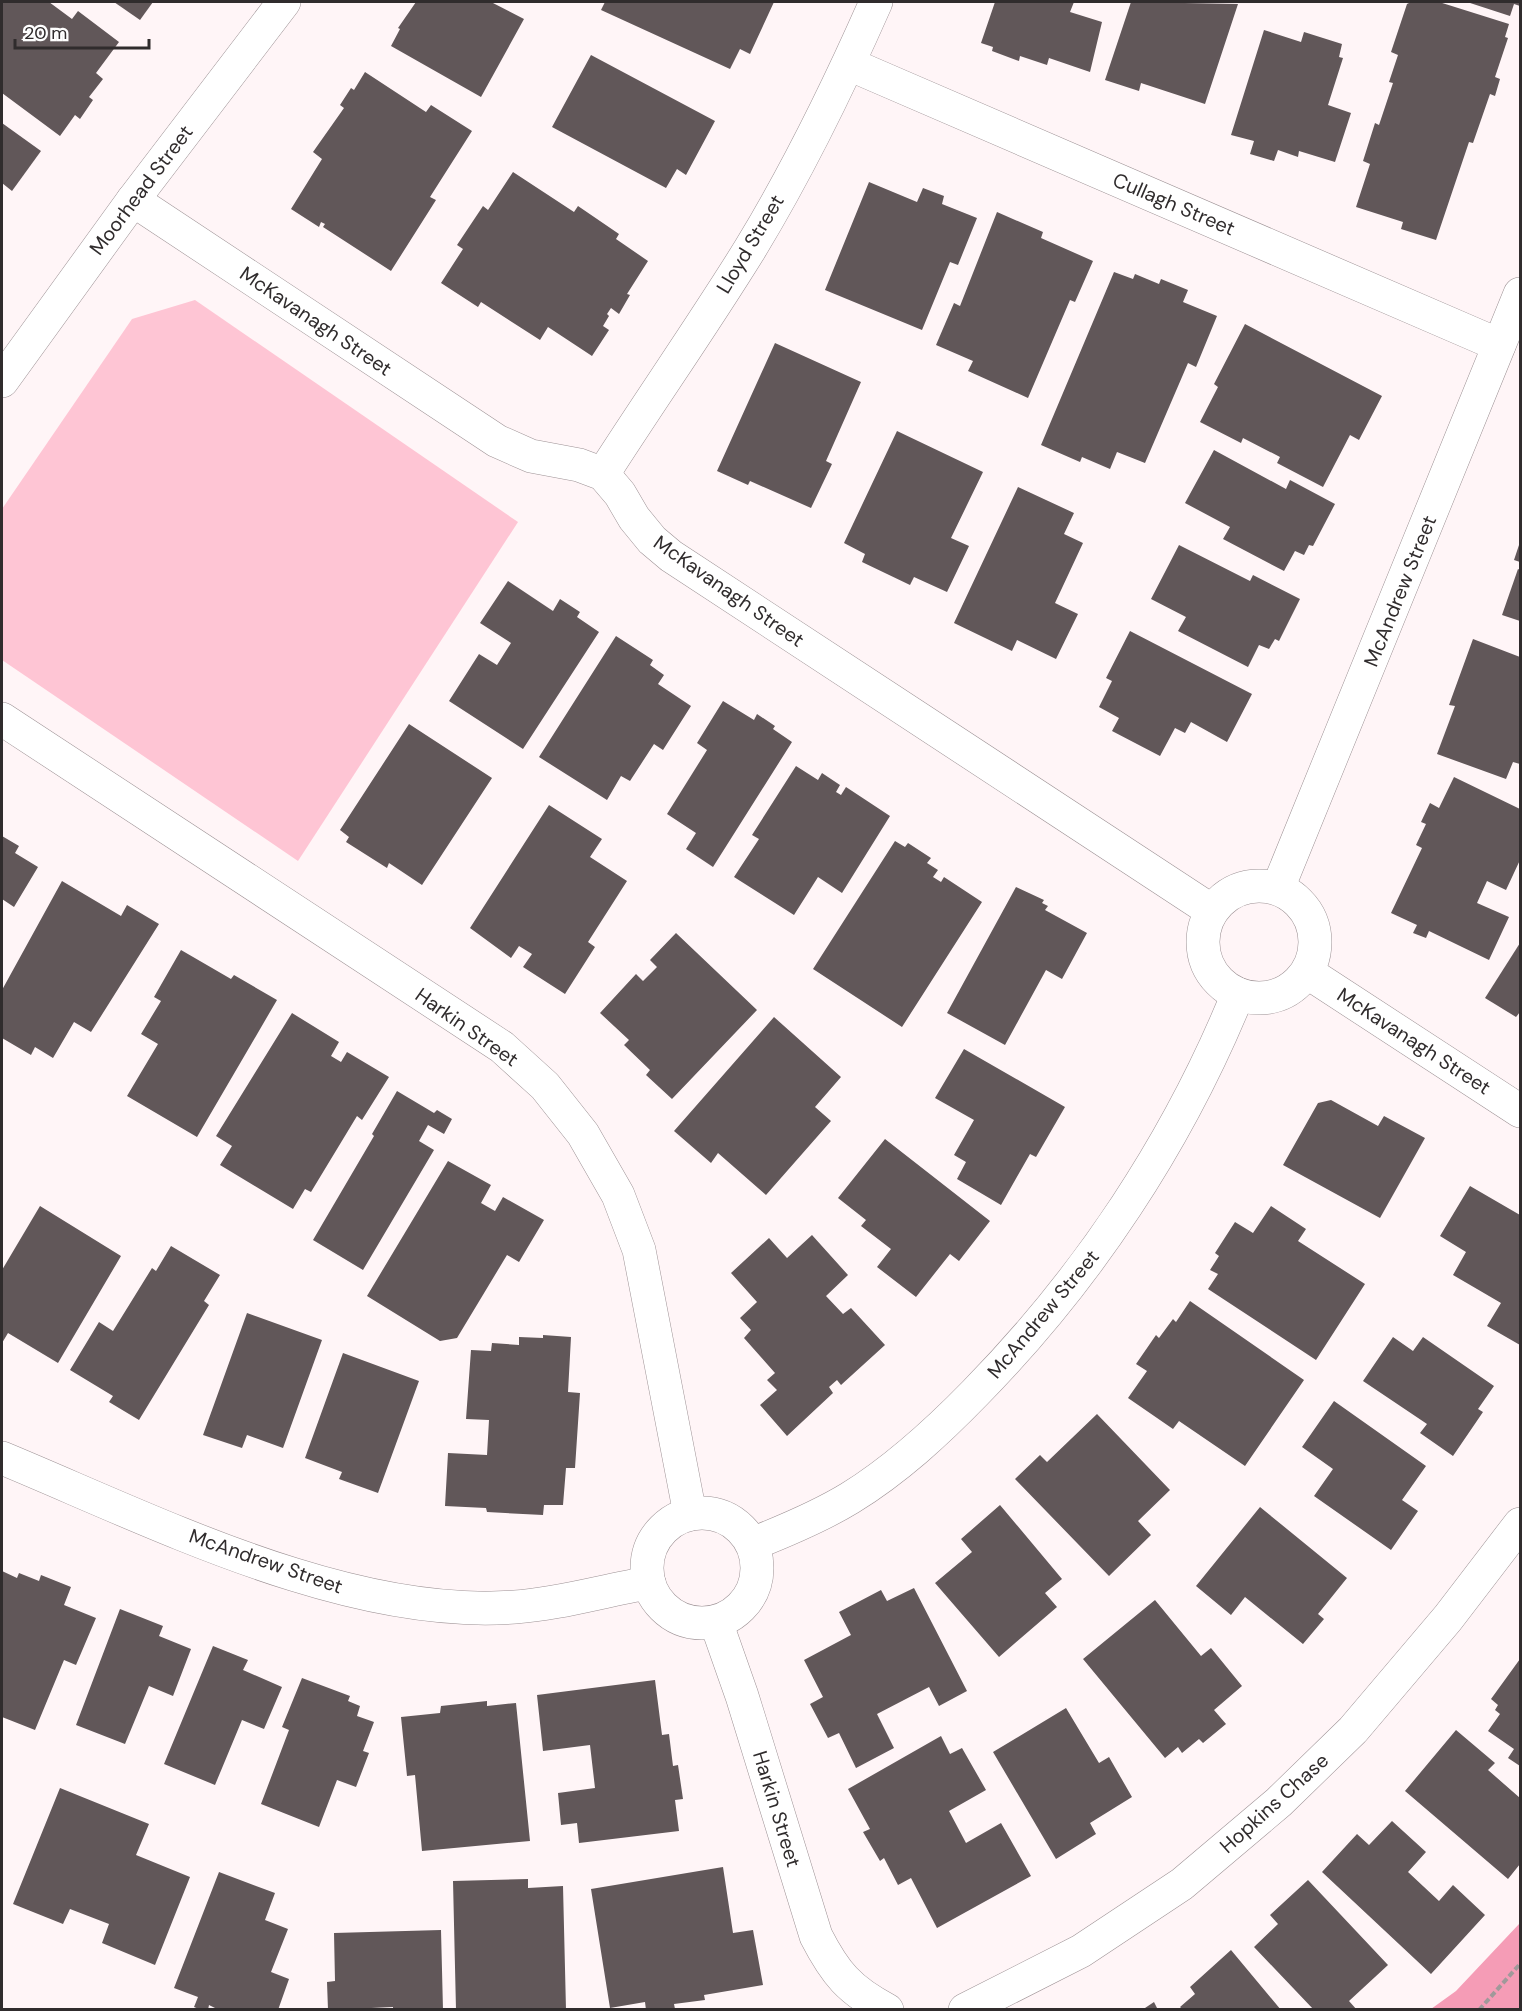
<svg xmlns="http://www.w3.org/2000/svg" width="1522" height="2011" font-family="'DM Sans',sans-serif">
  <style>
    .green { fill: #fec5d4 }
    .forest { fill: #f59cb6 }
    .building { fill: #615759 }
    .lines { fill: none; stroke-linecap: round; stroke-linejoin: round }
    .street-casing { stroke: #9d9295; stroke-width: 34 }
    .path { stroke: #a0999a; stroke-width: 4; stroke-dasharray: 6 3; stroke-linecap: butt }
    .street { stroke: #fff; stroke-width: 33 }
    .labels { text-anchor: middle; stroke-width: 6; stroke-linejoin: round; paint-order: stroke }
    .street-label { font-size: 20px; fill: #302c2d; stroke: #fff }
  </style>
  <rect width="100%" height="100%" fill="#fff5f7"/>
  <polygon class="green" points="195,300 518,522 298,861 2,660 2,509 132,319"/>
  <polygon class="forest" points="1520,1923 1520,2009 1431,2009 1456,1991"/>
  <g class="building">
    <polygon points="2,2 49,2 72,19 78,11 119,42 96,73 103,79 89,97 93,100 80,119 75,115 60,136 2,93"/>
    <polygon points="114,2 153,2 140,20"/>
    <polygon points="416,2 491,2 524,19 481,97 391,46 400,29 398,28"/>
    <polygon points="605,2 774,2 750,54 740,49 730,69 601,10"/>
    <polygon points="995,2 1074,2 1070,12 1102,22 1090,72 1049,58 1047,65 1020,56 1019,61 992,51 993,47 981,43"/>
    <polygon points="1131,2 1238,4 1205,104 1141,83 1139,91 1105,80"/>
    <polygon points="1411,2 1439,2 1509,24 1505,37 1508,38 1495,77 1500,79 1495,96 1490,94 1473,143 1469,142 1436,240 1401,229 1403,222 1356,207 1370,164 1363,161 1375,123 1379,125 1393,83 1389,82 1398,55 1391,52 1407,4"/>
    <polygon points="1467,2 1520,2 1520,6 1514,4 1510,16"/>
    <polygon points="1264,30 1301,42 1304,32 1342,44 1339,57 1343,58 1328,105 1351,113 1335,162 1299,151 1298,157 1278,150 1274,161 1250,154 1254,141 1231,135"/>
    <polygon points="591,55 715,121 686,175 677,169 666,188 552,127"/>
    <polygon points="365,72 426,112 431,105 472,131 430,197 436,200 391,271 323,227 325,224 321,222 319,227 291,209 322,159 313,152 344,108 340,105 351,88 354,90"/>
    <polygon points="2,123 41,151 12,191 2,183"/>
    <polygon points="513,172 574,212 578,206 619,234 616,239 648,261 627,294 630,295 619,314 611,308 607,314 609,316 603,326 609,330 592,356 548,327 540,340 481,302 478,307 441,283 463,249 457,245 483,206 488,210"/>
    <polygon points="869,182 917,202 923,188 944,196 942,204 977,218 958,265 950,262 922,330 825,290"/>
    <polygon points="997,212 1043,232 1041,238 1093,261 1075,302 1070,300 1028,398 968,371 973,361 936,345 954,303 960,306"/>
    <polygon points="1114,272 1133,279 1135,274 1159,284 1161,279 1188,290 1183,302 1217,316 1196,367 1188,363 1145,463 1117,452 1110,469 1082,457 1080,462 1041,445"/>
    <polygon points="1245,324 1382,396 1359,440 1350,435 1323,487 1277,463 1280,457 1243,438 1241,443 1200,422 1218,387 1214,384"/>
    <polygon points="775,343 861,382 826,461 832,464 811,508 750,481 748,485 717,471"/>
    <polygon points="897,431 983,472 951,538 969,546 947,592 914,577 910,585 862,562 865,554 844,543"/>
    <polygon points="1214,450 1286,489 1290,480 1335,504 1313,546 1309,545 1304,555 1295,551 1284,571 1223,539 1230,527 1185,503"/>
    <polygon points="1018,487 1074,513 1064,534 1083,543 1055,603 1078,614 1056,659 1017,640 1012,651 954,623"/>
    <polygon points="1520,542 1520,562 1514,560"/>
    <polygon points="1179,545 1250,581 1253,575 1300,599 1279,641 1275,639 1269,649 1259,645 1248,667 1178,631 1186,617 1151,599"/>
    <polygon points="1518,569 1520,570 1520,621 1502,615"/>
    <polygon points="508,581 553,611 560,599 580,612 577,617 599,632 523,749 449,701 479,654 497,665 511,643 480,623"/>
    <polygon points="1130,631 1252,694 1227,742 1191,722 1185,733 1175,728 1160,756 1112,731 1119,718 1099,707 1112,681 1106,678"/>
    <polygon points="616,636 653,660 650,665 664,675 658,684 691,706 663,750 654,744 630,781 621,776 607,800 539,757"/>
    <polygon points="1473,639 1520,657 1520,764 1513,762 1506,779 1437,754 1455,706 1449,705"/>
    <polygon points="723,701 754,720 757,714 775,726 773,729 792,742 713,867 686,849 696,833 667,814 707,750 697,743"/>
    <polygon points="409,724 492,778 422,885 389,863 387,868 346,842 349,837 340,830"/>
    <polygon points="796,766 818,780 822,773 840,785 836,792 841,795 846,787 890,816 842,893 818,877 794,915 734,877 759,839 752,835"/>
    <polygon points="1454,777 1520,809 1520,860 1506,890 1487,881 1477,903 1509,917 1489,960 1429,931 1426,938 1413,933 1417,925 1391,913 1422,848 1416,845 1426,824 1421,822 1430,803 1439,808"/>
    <polygon points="549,805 602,839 590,857 627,881 588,942 595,947 565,994 523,967 532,954 519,946 511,958 470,928"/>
    <polygon points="2,836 19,846 15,853 38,867 14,907 2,899"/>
    <polygon points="895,841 905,847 908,843 931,858 927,863 938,870 933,877 941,882 944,877 982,902 902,1027 813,969"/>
    <polygon points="62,881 121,916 127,905 159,924 91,1032 74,1022 53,1058 35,1047 31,1055 2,1038 2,990"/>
    <polygon points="1016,887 1044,900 1042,903 1048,906 1045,910 1087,933 1062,979 1046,970 1005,1045 947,1013"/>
    <polygon points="676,933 757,1010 672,1099 646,1075 650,1070 624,1045 629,1040 600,1013 636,974 643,981 657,967 650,960"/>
    <polygon points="1520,943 1520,1012 1516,1017 1485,998"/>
    <polygon points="181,950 231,979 234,975 277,1000 197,1137 127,1096 158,1044 141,1034 161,1001 154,997"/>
    <polygon points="292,1013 339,1042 331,1056 341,1062 347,1052 389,1077 362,1120 357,1116 311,1192 305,1189 293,1209 220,1165 232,1146 216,1136"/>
    <polygon points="774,1017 841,1077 815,1107 831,1121 766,1195 718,1153 711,1163 674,1131"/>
    <polygon points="964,1049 1065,1107 1036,1157 1030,1154 1001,1205 957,1179 966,1162 954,1155 974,1120 935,1098"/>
    <polygon points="397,1091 434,1113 437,1110 452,1119 444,1134 428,1125 419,1141 434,1150 363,1270 313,1240 374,1136 372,1134"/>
    <polygon points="1331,1100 1378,1126 1384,1116 1425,1138 1380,1218 1283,1165 1318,1103"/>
    <polygon points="885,1139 990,1221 959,1261 950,1254 916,1297 877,1267 891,1249 861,1226 866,1220 838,1198"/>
    <polygon points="448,1161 491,1185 481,1203 495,1211 503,1197 544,1220 519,1262 507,1255 457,1338 440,1341 367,1296"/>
    <polygon points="1470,1186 1520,1215 1520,1345 1487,1326 1501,1303 1453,1275 1466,1252 1440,1236"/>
    <polygon points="40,1206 121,1256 58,1363 8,1333 2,1343 2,1270"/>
    <polygon points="1271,1206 1306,1229 1298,1241 1365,1284 1316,1360 1208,1289 1218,1274 1210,1270 1219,1256 1215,1253 1235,1222 1253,1233"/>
    <polygon points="812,1235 848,1275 826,1296 843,1314 851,1308 885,1345 841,1385 837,1380 829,1387 833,1393 787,1436 760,1405 777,1390 767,1380 775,1373 744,1338 751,1330 740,1318 757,1302 731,1273 769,1238 787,1258"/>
    <polygon points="171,1246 220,1275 204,1301 209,1305 139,1420 109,1402 113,1396 70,1370 99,1322 113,1331 152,1268 156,1271"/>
    <polygon points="1190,1301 1304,1380 1245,1466 1179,1421 1173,1429 1128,1398 1147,1371 1136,1364 1156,1335 1159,1338 1173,1319 1176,1322"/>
    <polygon points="247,1313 322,1340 283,1448 247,1435 242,1448 203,1435"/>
    <polygon points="543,1335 571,1337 568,1392 580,1393 575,1468 566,1468 563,1505 544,1505 543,1515 487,1512 486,1508 445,1506 448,1453 487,1455 489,1420 466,1419 471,1350 491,1351 492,1343 519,1345 519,1337 543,1338"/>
    <polygon points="1393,1337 1413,1351 1423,1337 1494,1386 1478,1409 1483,1412 1453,1456 1420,1433 1427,1424 1363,1381"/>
    <polygon points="343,1353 419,1381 378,1493 339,1479 342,1472 305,1458"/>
    <polygon points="1334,1401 1426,1466 1402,1500 1418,1511 1391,1550 1314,1496 1333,1469 1302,1447"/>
    <polygon points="1097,1414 1170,1490 1138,1521 1151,1535 1109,1576 1015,1479 1040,1455 1047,1462"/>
    <polygon points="1000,1505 1062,1579 1045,1593 1057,1607 999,1657 935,1583 972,1552 961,1539"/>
    <polygon points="1260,1507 1347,1578 1318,1614 1324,1619 1303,1644 1245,1597 1231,1615 1196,1586"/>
    <polygon points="2,1571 17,1578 19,1573 39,1581 41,1575 71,1587 64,1605 96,1618 76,1665 64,1660 35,1730 2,1717"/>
    <polygon points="914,1588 967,1691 939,1706 929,1687 877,1714 894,1748 856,1768 839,1733 828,1738 810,1704 823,1697 804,1660 851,1635 839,1612 881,1590 887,1601"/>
    <polygon points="1155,1600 1201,1656 1211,1648 1242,1686 1214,1710 1226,1724 1203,1743 1199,1739 1182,1753 1178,1747 1165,1758 1083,1659"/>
    <polygon points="120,1609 163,1626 159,1636 191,1649 173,1696 149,1686 125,1744 76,1725"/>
    <polygon points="213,1646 248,1660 243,1670 282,1687 264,1729 242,1720 215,1785 164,1764"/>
    <polygon points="1520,1659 1520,1766 1508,1758 1514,1749 1488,1731 1500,1714 1495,1710 1498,1705 1491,1699"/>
    <polygon points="302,1678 350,1696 348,1701 360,1706 357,1716 374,1722 363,1751 369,1753 356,1787 337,1780 319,1827 261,1804 289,1730 282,1727"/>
    <polygon points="655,1680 662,1735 669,1734 673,1766 678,1765 683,1799 675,1800 679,1831 579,1843 577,1823 561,1825 558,1793 595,1788 590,1745 543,1751 537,1695"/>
    <polygon points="487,1701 487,1706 516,1703 530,1841 422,1851 415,1775 407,1776 401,1717 440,1713 441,1706"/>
    <polygon points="1066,1708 1099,1763 1109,1757 1132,1797 1090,1823 1096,1834 1056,1859 993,1752"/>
    <polygon points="1456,1730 1495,1763 1488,1770 1520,1798 1520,1864 1508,1879 1405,1791"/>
    <polygon points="941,1736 950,1754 962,1748 986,1790 949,1811 966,1843 1001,1823 1031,1876 937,1928 911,1878 898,1885 884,1858 880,1861 863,1832 870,1829 848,1789"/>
    <polygon points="60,1788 149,1824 136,1855 190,1877 155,1965 102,1943 109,1924 70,1909 63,1924 13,1904"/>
    <polygon points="1392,1821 1426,1852 1408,1872 1439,1901 1453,1885 1485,1915 1431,1974 1322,1872 1357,1834 1369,1845"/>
    <polygon points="723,1867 733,1933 753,1930 763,1985 704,1995 705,2000 674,2004 675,2009 671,2010 646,2010 645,2002 610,2008 591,1889"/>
    <polygon points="219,1872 275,1893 265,1920 288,1929 271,1972 289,1979 278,2010 219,2010 209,2005 208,2010 201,2010 194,2007 198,1997 174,1988"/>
    <polygon points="528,1879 528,1888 563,1886 566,2010 456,2010 453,1881"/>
    <polygon points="1308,1880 1388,1965 1349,2001 1357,2010 1314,2010 1254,1947 1278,1924 1270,1915"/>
    <polygon points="441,1930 443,2010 393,2010 393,2007 328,2010 327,1982 335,1981 334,1933"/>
    <polygon points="1231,1950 1281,2010 1183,2010 1180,2007 1195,1994 1190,1987"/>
    <polygon points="1154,2002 1158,2010 1142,2010"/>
  </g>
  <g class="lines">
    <defs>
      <g id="street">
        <polyline points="849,64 1499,345"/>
        <polyline points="133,200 497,441 531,456 579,465 603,474 620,494 634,518 652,540 671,556 1212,911"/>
        <polyline points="2,381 133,200 284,2"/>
        <path d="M603 474C651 399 703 325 750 249 798 170 839 86 876 2"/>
        <polyline points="2,719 502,1047 545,1086 583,1134 618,1195 639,1250 690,1514"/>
        <circle cx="1259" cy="942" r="56"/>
        <polyline points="1278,888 1520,294"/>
        <polyline points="1307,972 1520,1111"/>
        <path d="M2 1458C154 1521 348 1620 515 1607 560 1604 605 1590 649 1583"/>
        <circle cx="702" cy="1568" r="55"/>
        <path d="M752 1544C785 1531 819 1517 850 1498 897 1469 937 1432 975 1393 1087 1279 1178 1142 1238 994"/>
        <path d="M716 1622 742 1696 816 1936C835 1973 849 1990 887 2010"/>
        <polyline points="965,2010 1081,1951 1182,1884 1279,1802 1353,1730 1448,1618 1520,1524"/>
      </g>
    </defs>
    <use href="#street" class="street-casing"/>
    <polyline class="path" points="1479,2010 1520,1964"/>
    <use href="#street" class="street"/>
  </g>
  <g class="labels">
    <g class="street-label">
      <text transform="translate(141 190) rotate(-53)" y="7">Moorhead Street</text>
      <text transform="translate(1174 204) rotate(23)" y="7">Cullagh Street</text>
      <text transform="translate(750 244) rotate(-59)" y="7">Lloyd Street</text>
      <text transform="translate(316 321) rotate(34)" y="7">McKavanagh Street</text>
      <text transform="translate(729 591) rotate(35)" y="7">McKavanagh Street</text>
      <text transform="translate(1400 591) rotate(-68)" y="7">McAndrew Street</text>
      <text transform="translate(467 1027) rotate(35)" y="7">Harkin Street</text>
      <text transform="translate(1414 1041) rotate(33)" y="7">McKavanagh Street</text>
      <text transform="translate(1043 1314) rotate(-50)" y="7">McAndrew Street</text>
      <text transform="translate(266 1561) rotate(19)" y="7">McAndrew Street</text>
      <text transform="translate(1274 1803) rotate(-42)" y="7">Hopkins Chase</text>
      <text transform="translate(777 1809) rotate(73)" y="7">Harkin Street</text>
    </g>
  </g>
  <rect width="1522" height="2011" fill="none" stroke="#302c2d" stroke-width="6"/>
  <path d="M15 39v9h134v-9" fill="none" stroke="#302c2d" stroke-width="3"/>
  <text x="24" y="39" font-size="18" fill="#302c2d" stroke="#ffffff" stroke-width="4.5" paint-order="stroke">20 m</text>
</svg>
